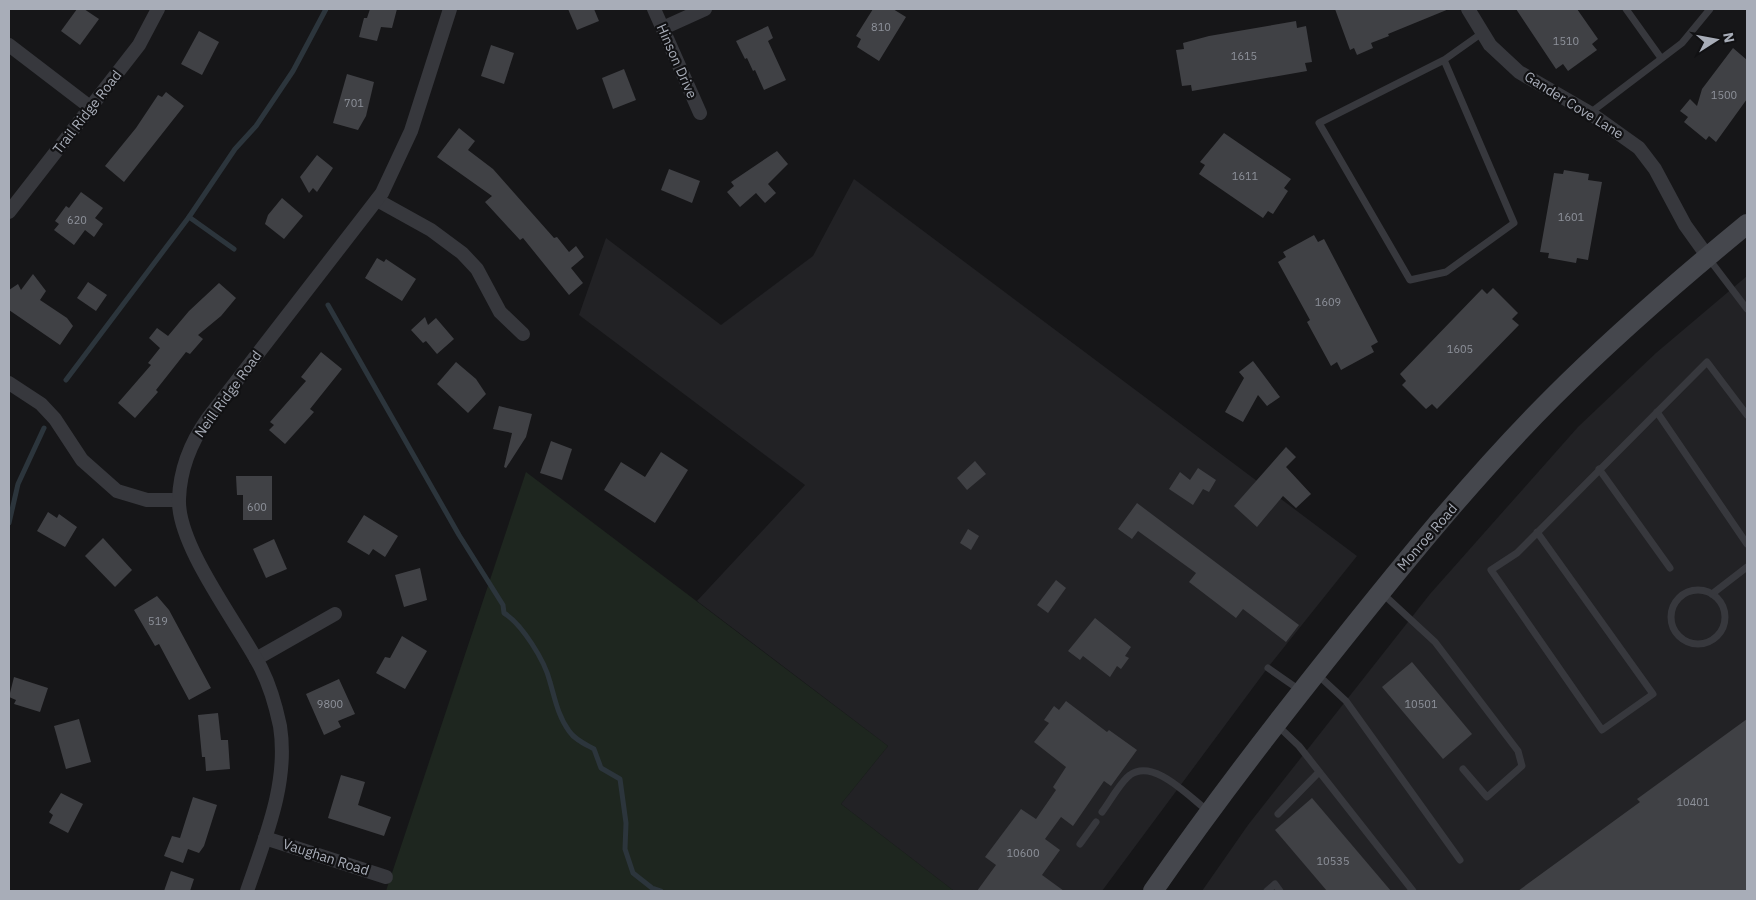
<svg xmlns="http://www.w3.org/2000/svg" width="1756" height="900" font-family="'IBM Plex Sans',sans-serif">
  <style>
    .built { fill: #222225 }
    .green { fill: #1e261f }
    .lines { fill: none; stroke-linecap: round; stroke-linejoin: round }
    .stream { stroke: #2c353c; stroke-width: 5 }
    .building { fill: #404145 }
    .lane { stroke: #37383d; stroke-width: 7 }
    .street { stroke: #37383d; stroke-width: 14 }
    .secondary { stroke: #45474d; stroke-width: 20 }
    .labels { text-anchor: middle; stroke-width: 4.5; stroke-linejoin: round; paint-order: stroke }
    .number-label { font-size: 11px; fill: #8e929b }
    .street-label { font-size: 14px; fill: #a8adb8; stroke: #111113 }
  </style>
  <rect width="100%" height="100%" fill="#161618"/>
  <g class="built">
    <polygon points="854,179 1357,556 1269,666 1102,891 954,891 841,804 888,746 697,601 805,485 579,315 606,238 721,325 813,256"/>
    <polygon points="1747,276 1747,891 1202,891 1248,825 1430,594 1578,427 1656,353"/>
  </g>
  <polygon class="green" points="526,472 888,746 841,804 954,891 386,891"/>
  <g class="lines">
    <g class="stream">
      <polyline points="189,217 234,249"/>
      <path d="M328 305 459 535 503 605 504 613C522 624 545 661 550 682 555 699 558 716 569 731 575 740 585 744 594 749L601 768 620 779 626 823 625 849 633 873 652 888 661 891"/>
      <polyline points="66,380 189,217 235,149 256,126 293,71 326,9"/>
      <polyline points="9,523 18,484 44,428"/>
    </g>
  </g>
  <g class="building">
    <polygon points="77,9 84,9 99,19 80,45 61,31"/>
    <polygon points="370,9 397,9 392,28 381,27 377,41 359,37 364,18 367,18"/>
    <polygon points="568,9 594,9 599,21 577,30"/>
    <polygon points="873,9 893,9 906,17 879,61 857,47 861,39 856,36"/>
    <polygon points="1335,9 1449,9 1388,34 1389,36 1371,43 1373,48 1357,55 1354,48 1350,50"/>
    <polygon points="1516,9 1577,9 1598,39 1592,44 1597,50 1568,71 1563,64 1556,69"/>
    <polygon points="1296,21 1297,28 1306,26 1312,62 1305,63 1307,71 1192,91 1191,85 1182,86 1176,50 1184,49 1183,43 1209,36"/>
    <polygon points="768,26 773,38 768,41 786,80 764,90 755,70 753,71 747,58 745,59 736,41"/>
    <polygon points="199,31 219,42 202,75 181,64"/>
    <polygon points="491,45 514,53 504,84 481,76"/>
    <polygon points="1733,48 1747,60 1747,99 1716,142 1709,136 1706,140 1684,122 1688,117 1680,111 1690,99 1697,106 1702,89"/>
    <polygon points="624,69 636,100 613,109 602,78"/>
    <polygon points="347,74 374,82 366,116 358,130 333,123"/>
    <polygon points="166,92 184,106 124,182 105,166 136,128 158,95 162,97"/>
    <polygon points="459,128 475,141 468,150 493,169 554,238 557,237 569,252 576,246 584,257 571,268 583,283 569,295 523,238 520,240 485,202 492,196 437,157"/>
    <polygon points="1224,133 1291,179 1284,188 1288,191 1273,214 1268,211 1263,218 1199,174 1205,165 1200,162"/>
    <polygon points="777,151 788,164 768,184 776,193 765,203 756,193 740,207 727,192 734,186 731,182"/>
    <polygon points="317,155 333,168 317,192 313,188 309,193 300,177"/>
    <polygon points="669,169 700,181 692,203 661,190"/>
    <polygon points="1564,170 1589,174 1588,180 1602,182 1588,260 1577,258 1576,263 1548,258 1549,253 1540,252 1554,173 1563,174"/>
    <polygon points="81,192 103,208 95,218 103,224 94,237 85,230 74,245 54,230 59,224 55,221 66,206 69,208"/>
    <polygon points="282,198 303,216 284,239 265,224 268,215"/>
    <polygon points="1314,235 1318,242 1324,239 1378,342 1371,346 1374,352 1341,370 1337,362 1331,366 1307,322 1310,320 1278,262 1286,257 1283,252"/>
    <polygon points="377,258 384,262 386,259 416,279 402,301 365,278"/>
    <polygon points="33,274 46,291 40,300 67,318 73,326 60,345 9,310 9,290 18,284 21,290"/>
    <polygon points="88,282 107,295 96,311 77,298"/>
    <polygon points="219,283 236,298 221,316 198,335 203,339 190,354 186,352 156,390 158,392 135,418 118,403 151,365 148,363 160,348 149,338 157,328 168,336 189,311"/>
    <polygon points="1493,288 1518,313 1512,319 1519,325 1437,409 1432,404 1426,409 1402,385 1406,381 1400,374 1482,289 1487,294"/>
    <polygon points="425,317 428,325 436,318 454,339 437,354 426,341 423,343 411,330"/>
    <polygon points="321,352 342,369 310,409 314,412 285,444 269,430 274,425 270,422 306,381 301,377"/>
    <polygon points="1253,361 1280,397 1267,406 1258,395 1243,422 1225,412 1244,378 1239,372"/>
    <polygon points="456,362 476,379 486,394 468,413 437,384"/>
    <polygon points="499,406 532,414 526,437 506,468 504,467 512,433 493,429"/>
    <polygon points="551,441 572,449 562,480 540,473"/>
    <polygon points="1286,447 1296,457 1286,467 1311,494 1296,508 1283,496 1257,527 1234,506"/>
    <polygon points="661,452 688,470 655,523 604,490 621,462 645,477"/>
    <polygon points="975,461 986,474 967,490 957,478"/>
    <polygon points="1198,468 1216,480 1209,492 1203,489 1193,505 1169,489 1180,472 1190,480"/>
    <polygon points="236,476 272,476 272,520 243,520 243,495 237,495"/>
    <polygon points="1137,503 1299,625 1286,642 1243,609 1236,618 1189,582 1196,573 1138,531 1132,539 1118,529"/>
    <polygon points="48,512 57,518 59,514 77,527 65,547 37,531"/>
    <polygon points="364,515 398,536 385,557 373,549 369,555 347,542"/>
    <polygon points="968,529 979,536 971,550 960,543"/>
    <polygon points="103,538 132,570 115,587 85,556"/>
    <polygon points="274,539 287,569 266,578 253,549"/>
    <polygon points="420,568 427,600 404,607 395,575"/>
    <polygon points="1056,580 1066,588 1048,613 1037,605"/>
    <polygon points="157,596 169,610 211,688 189,700 159,644 155,646 134,610"/>
    <polygon points="1095,618 1131,647 1125,656 1129,658 1121,669 1117,666 1110,677 1083,656 1080,660 1068,651"/>
    <polygon points="402,636 427,651 405,689 376,673 385,657 390,658"/>
    <polygon points="1412,662 1472,734 1443,759 1382,687"/>
    <polygon points="14,677 48,688 40,712 14,704 16,700 9,697"/>
    <polygon points="339,679 355,714 338,721 341,727 324,735 306,694"/>
    <polygon points="1066,701 1107,732 1109,730 1137,750 1111,786 1104,781 1073,826 1061,817 1045,839 1060,850 1042,875 1064,891 977,891 996,865 985,857 1021,809 1036,819 1056,790 1053,787 1066,767 1034,742 1049,723 1044,720 1054,706 1059,710"/>
    <polygon points="218,713 221,740 228,740 230,769 206,771 205,757 202,757 198,715"/>
    <polygon points="79,719 91,762 66,769 54,726"/>
    <polygon points="1747,719 1747,891 1518,891 1640,802 1637,799"/>
    <polygon points="341,775 365,782 358,805 391,817 384,836 328,818"/>
    <polygon points="61,793 83,804 68,833 49,823 53,815 49,812"/>
    <polygon points="193,797 217,805 204,846 199,853 188,849 183,863 164,856 172,836 180,838"/>
    <polygon points="1312,798 1391,891 1327,891 1275,830"/>
    <polygon points="171,871 194,879 190,891 164,891"/>
  </g>
  <g class="lines">
    <g class="lane">
      <polyline points="1626,9 1661,58"/>
      <polyline points="1444,60 1514,223 1446,272 1410,280 1319,123 1444,60 1482,33"/>
      <polyline points="1590,113 1682,43 1710,9"/>
      <polyline points="1709,259 1747,309"/>
      <polyline points="1657,412 1747,544"/>
      <polyline points="1599,469 1670,568"/>
      <polyline points="1537,532 1653,694 1602,730 1491,570 1517,553 1707,362 1747,415"/>
      <circle cx="1698" cy="617" r="27"/>
      <polyline points="1383,594 1435,642 1518,751 1522,766 1487,797 1463,769"/>
      <polyline points="1712,594 1747,567"/>
      <polyline points="1268,668 1301,691"/>
      <polyline points="1318,675 1346,701 1460,860"/>
      <polyline points="1278,726 1299,746 1413,891"/>
      <path d="M1102 812C1109 803 1121 781 1130 775 1154 758 1189 797 1208 811"/>
      <polyline points="1278,814 1319,772"/>
      <polyline points="1080,844 1096,822"/>
      <polyline points="1267,891 1275,884 1280,891"/>
    </g>
    <g class="street">
      <polyline points="654,9 700,113"/>
      <polyline points="1468,9 1490,45 1519,72 1590,113 1639,148 1655,169 1685,225 1708,257"/>
      <polyline points="663,28 705,9"/>
      <polyline points="9,45 90,107"/>
      <polyline points="377,200 431,230 462,253 477,269 500,312 523,334"/>
      <polyline points="9,212 139,45 158,9"/>
      <polyline points="9,383 41,404 55,419 82,460 117,491 147,500 179,500"/>
      <polyline points="256,659 335,614"/>
      <polyline points="265,838 386,877"/>
      <path d="M247 891C265 838 289 783 280 726 276 707 270 686 261 668 239 625 177 546 179 499 180 469 191 442 208 418L382 193 411 131 450 9"/>
    </g>
    <path class="secondary" d="M1153 891C1212 806 1275 724 1340 643 1407 559 1476 474 1552 398 1614 336 1680 279 1747 224"/>
  </g>
  <g class="labels">
    <g class="number-label">
      <text x="881" y="31">810</text>
      <text x="1566" y="45">1510</text>
      <text x="1244" y="60">1615</text>
      <text x="1724" y="99">1500</text>
      <text x="354" y="107">701</text>
      <text x="1245" y="180">1611</text>
      <text x="1571" y="221">1601</text>
      <text x="77" y="224">620</text>
      <text x="1328" y="306">1609</text>
      <text x="1460" y="353">1605</text>
      <text x="257" y="511">600</text>
      <text x="158" y="625">519</text>
      <text x="330" y="708">9800</text>
      <text x="1421" y="708">10501</text>
      <text x="1693" y="806">10401</text>
      <text x="1023" y="857">10600</text>
      <text x="1333" y="865">10535</text>
    </g>
    <g class="street-label">
      <text transform="translate(677 61) rotate(66)" y="5">Hinson Drive</text>
      <text transform="translate(1574 105) rotate(32)" y="5">Gander Cove Lane</text>
      <text transform="translate(87 112) rotate(-52)" y="5">Trail Ridge Road</text>
      <text transform="translate(228 394) rotate(-54)" y="5">Neill Ridge Road</text>
      <text transform="translate(1427 537) rotate(-49)" y="5">Monroe Road</text>
      <text transform="translate(326 857) rotate(18)" y="5">Vaughan Road</text>
    </g>
  </g>
  <rect width="1756" height="900" fill="none" stroke="#a8adb8" stroke-width="20"/>
  <g transform="translate(1716 40) rotate(79)" stroke="#111113" stroke-width="4" paint-order="stroke">
  <path d="M0-4L9 19L0 12L-9 19Z" fill="#a8adb8"/>
  <text y="-8" font-size="14" font-weight="bold" text-anchor="middle" fill="#a8adb8">N</text>
  </g>
</svg>
